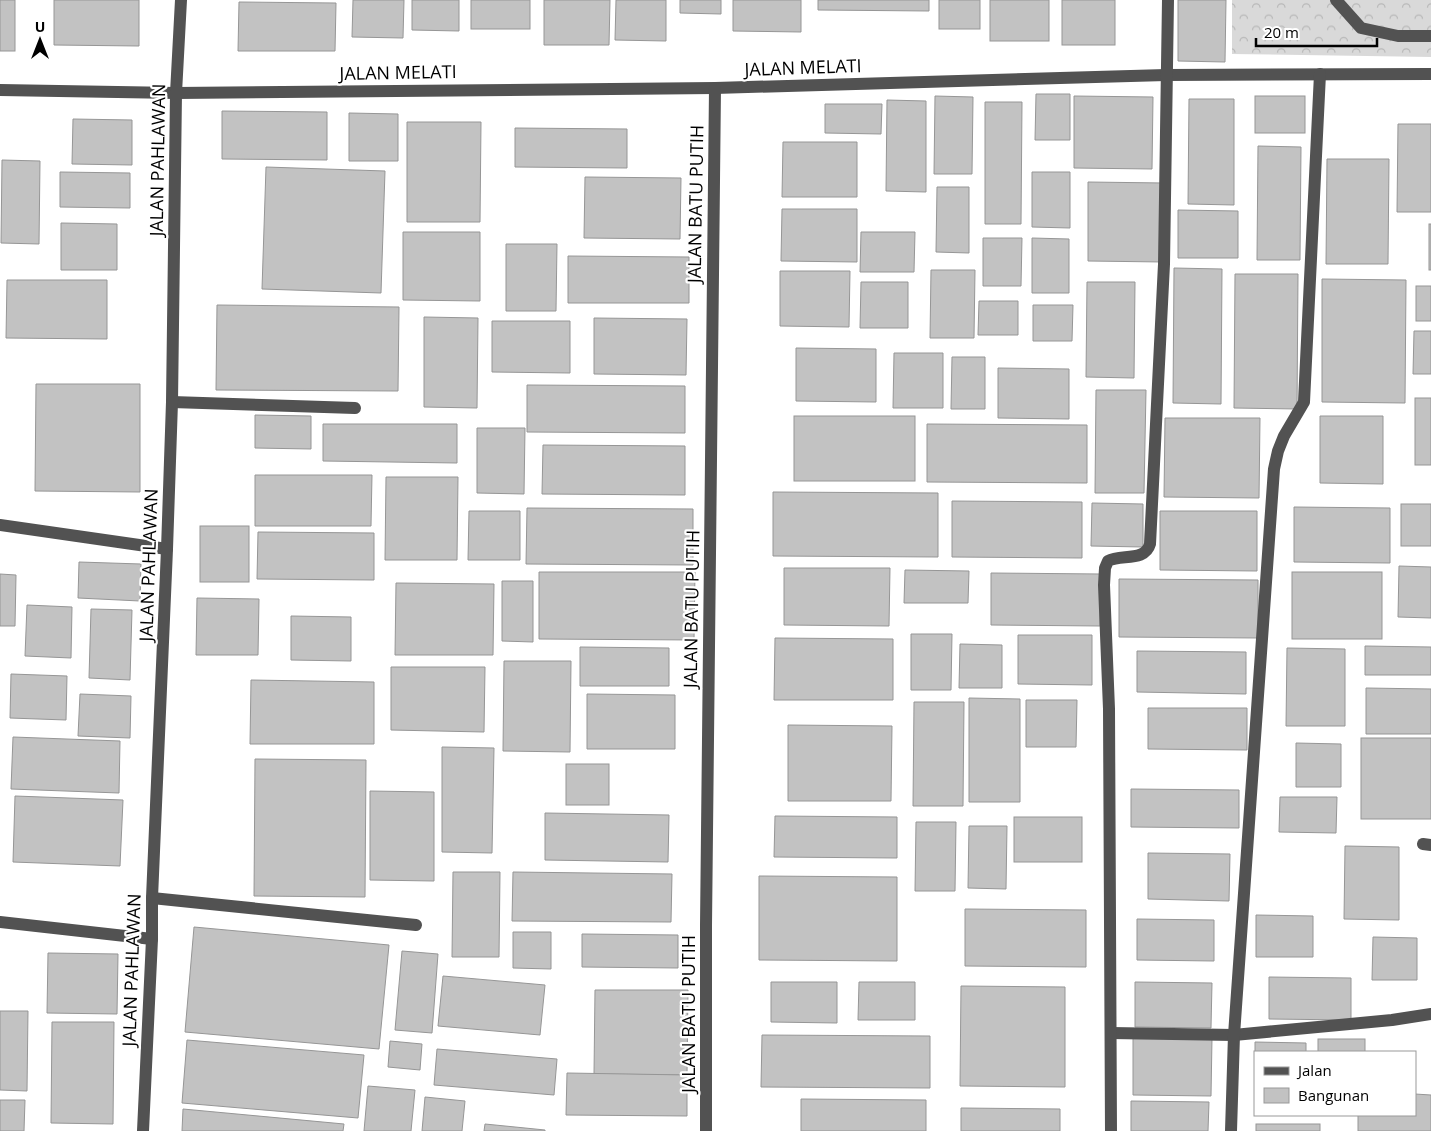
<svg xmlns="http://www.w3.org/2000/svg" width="1431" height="1131" font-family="'Open Sans',sans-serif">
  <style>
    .forest { fill: url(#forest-crowns) }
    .building { fill: #c2c2c2; stroke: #969696 }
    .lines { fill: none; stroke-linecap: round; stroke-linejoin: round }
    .minor { stroke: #525252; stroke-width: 12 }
    .labels { text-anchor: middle; stroke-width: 4.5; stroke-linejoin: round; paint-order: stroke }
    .street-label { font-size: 18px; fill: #000; stroke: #fff }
  </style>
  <defs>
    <pattern id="forest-crowns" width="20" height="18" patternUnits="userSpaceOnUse" patternTransform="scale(1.25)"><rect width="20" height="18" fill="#d9d9d9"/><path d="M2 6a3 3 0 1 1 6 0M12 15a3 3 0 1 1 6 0" fill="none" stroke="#b8b8b8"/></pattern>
  </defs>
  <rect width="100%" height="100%" fill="#fff"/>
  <polygon class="forest" points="1232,0 1431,0 1431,57 1232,54"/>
  <g class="building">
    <rect x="0" y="0" width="15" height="51"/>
    <polygon points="54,0 139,0 139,46 54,45"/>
    <polygon points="353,0 404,0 403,38 352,37"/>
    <polygon points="412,0 459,0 459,31 412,30"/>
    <rect x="471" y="0" width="59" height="29"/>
    <polygon points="544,0 610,0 609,45 544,45"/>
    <polygon points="616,0 666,0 666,41 615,40"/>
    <polygon points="680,0 721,0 721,14 680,13"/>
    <polygon points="733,0 801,0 801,32 733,31"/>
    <polygon points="818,0 929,0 929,11 818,10"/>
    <rect x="939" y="0" width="41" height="29"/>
    <rect x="990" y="0" width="59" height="41"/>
    <rect x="1062" y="0" width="53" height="45"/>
    <polygon points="1178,0 1226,0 1225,62 1178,61"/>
    <polygon points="239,2 336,3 335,51 238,51"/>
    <polygon points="1036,94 1070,94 1070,140 1035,140"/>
    <polygon points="935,96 973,97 972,174 934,174"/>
    <polygon points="1074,96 1153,97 1152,169 1074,168"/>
    <rect x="1255" y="96" width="50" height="37"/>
    <polygon points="1189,99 1234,99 1234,205 1188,204"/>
    <polygon points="887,100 926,101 926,192 886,191"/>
    <polygon points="985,102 1022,102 1021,224 985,224"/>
    <polygon points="825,104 882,104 881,134 825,133"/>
    <polygon points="222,111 327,112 327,160 222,159"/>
    <polygon points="349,113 398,114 398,161 349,161"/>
    <polygon points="73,119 132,120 132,165 72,164"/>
    <polygon points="407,122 481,122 480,222 407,222"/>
    <polygon points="1398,124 1431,124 1431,212 1397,212"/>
    <polygon points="515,128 627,129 627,168 515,167"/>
    <polygon points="783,142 857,142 857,197 782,197"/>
    <polygon points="1258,146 1301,147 1300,260 1257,260"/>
    <polygon points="1327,159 1389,159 1388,264 1326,264"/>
    <polygon points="2,160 40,161 39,244 1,243"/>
    <polygon points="266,167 385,171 381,293 262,289"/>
    <polygon points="60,172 130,173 130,208 60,207"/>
    <polygon points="1032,172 1070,172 1070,228 1032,227"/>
    <polygon points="585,177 681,178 680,239 584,238"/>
    <polygon points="1088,182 1164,183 1163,262 1088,261"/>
    <polygon points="937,187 969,187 969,253 936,252"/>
    <polygon points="782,209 857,209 857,262 781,261"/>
    <polygon points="1178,210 1238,211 1238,258 1178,258"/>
    <polygon points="61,223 117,224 117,270 61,270"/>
    <rect x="1429" y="224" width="2" height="46"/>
    <polygon points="403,232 480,232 480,301 403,300"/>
    <polygon points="861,232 915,232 914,272 860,272"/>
    <polygon points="983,238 1022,238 1021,286 983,286"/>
    <polygon points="1032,238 1069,239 1069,293 1032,293"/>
    <polygon points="506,244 557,244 556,311 506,311"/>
    <polygon points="568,256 689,257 689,303 568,303"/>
    <polygon points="1174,268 1222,269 1221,404 1173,403"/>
    <polygon points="931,270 975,270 974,338 930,338"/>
    <polygon points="780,271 850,271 849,327 780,326"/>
    <polygon points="1235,274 1298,274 1297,409 1234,408"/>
    <polygon points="1322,279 1406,280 1405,403 1322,402"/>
    <polygon points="7,280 107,280 107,339 6,338"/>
    <polygon points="861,282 908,282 908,328 860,328"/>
    <polygon points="1087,282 1135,282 1134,378 1086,377"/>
    <rect x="1416" y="286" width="15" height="35"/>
    <polygon points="979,301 1018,301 1018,335 978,335"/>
    <polygon points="217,305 399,307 398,391 216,390"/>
    <polygon points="1033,305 1073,305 1072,341 1033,341"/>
    <polygon points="424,317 478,318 477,408 424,407"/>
    <polygon points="594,318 687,319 686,375 594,374"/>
    <polygon points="492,321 570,321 570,373 492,372"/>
    <polygon points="1414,331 1431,331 1431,374 1413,374"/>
    <polygon points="796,348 876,349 876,402 796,401"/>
    <polygon points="894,353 943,353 943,408 893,408"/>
    <polygon points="952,357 985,357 985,409 951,409"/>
    <polygon points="998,368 1069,369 1069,419 998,418"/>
    <polygon points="36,384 140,384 140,492 35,491"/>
    <polygon points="527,385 685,386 685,433 527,432"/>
    <polygon points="1096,390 1146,390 1144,493 1095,493"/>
    <rect x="1415" y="398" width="16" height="67"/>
    <polygon points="255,415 311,416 311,449 255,448"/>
    <rect x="794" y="416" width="121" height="65"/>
    <polygon points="1320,416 1383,416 1383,484 1320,483"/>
    <polygon points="1165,418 1260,418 1259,498 1164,497"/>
    <polygon points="323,424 457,424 457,463 323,461"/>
    <polygon points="927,424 1087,425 1087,483 927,482"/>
    <polygon points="477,428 525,428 524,494 477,493"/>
    <polygon points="543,445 685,446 685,495 542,494"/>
    <polygon points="255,475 372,475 371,526 255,526"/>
    <polygon points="386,477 458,477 457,560 385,560"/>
    <polygon points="773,492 938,493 938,557 773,556"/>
    <polygon points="952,501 1082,502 1082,558 952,557"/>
    <polygon points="1092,503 1143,504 1143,547 1091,546"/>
    <rect x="1401" y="504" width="30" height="42"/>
    <polygon points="1294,507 1390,508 1390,563 1294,562"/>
    <polygon points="527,508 693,509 693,565 526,564"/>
    <polygon points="469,511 520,511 520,560 468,560"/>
    <polygon points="1160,511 1257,511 1257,571 1160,570"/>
    <rect x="200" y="526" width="49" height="56"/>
    <polygon points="258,532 374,533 374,580 257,579"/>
    <polygon points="79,562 141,564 140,601 78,598"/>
    <polygon points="1399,566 1431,567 1431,618 1398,617"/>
    <polygon points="784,568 890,568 889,626 784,625"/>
    <polygon points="905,570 969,571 968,603 904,603"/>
    <polygon points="539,572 695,572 694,640 539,639"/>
    <rect x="1292" y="572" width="90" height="67"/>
    <polygon points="991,573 1101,574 1100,626 991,625"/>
    <polygon points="0,574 16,575 15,626 0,626"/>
    <polygon points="1119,579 1258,580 1258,638 1119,637"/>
    <polygon points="502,581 533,581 533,642 502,641"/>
    <polygon points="396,583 494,584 493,655 395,655"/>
    <polygon points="197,598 259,599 258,655 196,655"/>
    <polygon points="27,605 72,607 71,658 25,656"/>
    <polygon points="91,609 132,610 130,680 89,678"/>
    <polygon points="291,616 351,617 351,661 291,660"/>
    <polygon points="911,634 952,634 951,690 911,690"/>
    <polygon points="1018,635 1092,635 1092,685 1018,684"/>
    <polygon points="775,638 893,639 893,700 774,700"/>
    <polygon points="960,644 1002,645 1002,688 959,688"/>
    <polygon points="1365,646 1431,647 1431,675 1365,675"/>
    <polygon points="580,647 669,648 669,686 580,686"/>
    <polygon points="1287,648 1345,649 1345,726 1286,726"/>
    <polygon points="1137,651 1246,652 1246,694 1137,692"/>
    <polygon points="504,661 571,661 570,752 503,751"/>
    <polygon points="391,667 485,667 484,732 391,730"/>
    <polygon points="11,674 67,676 66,720 10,718"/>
    <polygon points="251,680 374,682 374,744 250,744"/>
    <polygon points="1366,688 1431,689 1431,734 1366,734"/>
    <polygon points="80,694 131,696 130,738 78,736"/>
    <polygon points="587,694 675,695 675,749 587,749"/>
    <polygon points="969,698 1020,699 1020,802 969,802"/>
    <polygon points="1026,700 1077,700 1076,747 1026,747"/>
    <polygon points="914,702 964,702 963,806 913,806"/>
    <polygon points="1148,708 1247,708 1247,750 1148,749"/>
    <polygon points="788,725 892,726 891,801 788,801"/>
    <polygon points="13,737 120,741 119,793 11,789"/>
    <rect x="1361" y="738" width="70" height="81"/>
    <polygon points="1296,743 1341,744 1341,787 1296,787"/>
    <polygon points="442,747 494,748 492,853 442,852"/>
    <polygon points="255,759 366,760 365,897 254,896"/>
    <rect x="566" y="764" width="43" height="41"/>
    <polygon points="1131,789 1239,790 1239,828 1131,827"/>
    <polygon points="370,791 434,792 434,881 370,880"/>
    <polygon points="15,796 123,800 120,866 13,862"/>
    <polygon points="1280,797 1337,797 1336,833 1279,832"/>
    <polygon points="545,813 669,815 668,862 545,860"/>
    <polygon points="775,816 897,817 897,858 774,857"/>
    <rect x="1014" y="817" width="68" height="45"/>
    <polygon points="916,822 956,822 955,891 915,891"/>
    <polygon points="969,826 1007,826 1006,889 968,888"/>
    <polygon points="1345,846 1399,847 1399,920 1344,919"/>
    <polygon points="1148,853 1230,854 1229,901 1148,899"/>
    <polygon points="453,872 500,872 499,957 452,957"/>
    <polygon points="513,872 672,874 671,922 512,921"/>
    <polygon points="759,876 897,877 897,961 759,960"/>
    <polygon points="965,909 1086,910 1086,967 965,966"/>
    <polygon points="1256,915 1313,916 1313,957 1256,957"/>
    <polygon points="1137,919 1214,920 1214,961 1137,960"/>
    <polygon points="194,927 389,945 379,1049 185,1032"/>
    <polygon points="513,932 551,932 551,969 513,968"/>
    <polygon points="582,934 678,935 678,968 582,967"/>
    <polygon points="1373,937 1417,938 1417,980 1372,980"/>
    <polygon points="402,951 438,954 432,1033 395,1030"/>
    <polygon points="48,953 118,954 117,1014 47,1013"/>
    <polygon points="443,976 545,985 540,1035 438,1026"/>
    <polygon points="1269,977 1351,978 1351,1020 1269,1019"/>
    <polygon points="771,982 837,982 837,1023 771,1022"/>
    <polygon points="859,982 915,982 915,1020 858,1020"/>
    <polygon points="1135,982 1212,983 1211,1028 1135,1027"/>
    <polygon points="961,986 1065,987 1065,1087 960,1086"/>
    <polygon points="595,990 688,990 687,1075 594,1074"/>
    <polygon points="0,1011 28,1011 27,1091 0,1090"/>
    <polygon points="52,1022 114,1022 113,1124 51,1123"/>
    <polygon points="762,1035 930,1036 930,1088 761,1087"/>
    <polygon points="1133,1038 1212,1038 1211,1096 1133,1095"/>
    <rect x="1318" y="1039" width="47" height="13"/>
    <polygon points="187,1040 364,1055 358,1118 182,1103"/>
    <polygon points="390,1041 422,1044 420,1070 388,1067"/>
    <polygon points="1255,1042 1306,1043 1306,1052 1255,1052"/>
    <polygon points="437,1049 557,1059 554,1095 434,1085"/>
    <polygon points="567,1073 687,1075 687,1116 566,1115"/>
    <polygon points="368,1086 415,1090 411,1131 364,1131"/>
    <polygon points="1415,1094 1431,1095 1431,1131 1358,1131 1358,1115 1415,1115"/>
    <polygon points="425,1097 465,1101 462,1131 422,1131"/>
    <polygon points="801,1099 926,1100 926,1131 801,1131"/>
    <polygon points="0,1100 25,1100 24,1131 0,1131"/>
    <polygon points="1131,1101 1209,1102 1208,1131 1131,1131"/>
    <polygon points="961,1108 1060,1109 1060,1131 961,1131"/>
    <polygon points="183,1109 344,1124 343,1131 182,1131"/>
    <polygon points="485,1124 545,1130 545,1131 484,1131"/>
    <rect x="1256" y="1124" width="64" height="7"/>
  </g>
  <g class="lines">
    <g class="minor">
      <polyline points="1336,0 1361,28 1398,36 1431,36"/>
      <polyline points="0,90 176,93 715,88 1166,75 1431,74"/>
      <polyline points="172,402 355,408"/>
      <polyline points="0,525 167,549"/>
      <polyline points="1423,844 1431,845"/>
      <polyline points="152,898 416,925"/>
      <polyline points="0,922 152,939"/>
      <polyline points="1111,1033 1234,1035 1392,1020 1431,1014"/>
      <polyline points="143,1131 152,939 152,898 167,549 172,402 176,93 181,0"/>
      <polyline points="706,1131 706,925 715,88"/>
      <path d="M1111 1131 1109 709 1104 585 1105 568 1108 561C1121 554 1145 562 1150 544L1164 264 1168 0"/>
      <polyline points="1231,1131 1234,1035 1274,469 1278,451 1284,436 1304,402 1320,74"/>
    </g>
  </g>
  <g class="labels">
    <g class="street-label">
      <text transform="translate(803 68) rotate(-2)" y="6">JALAN MELATI</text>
      <text transform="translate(398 73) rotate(-1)" y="6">JALAN MELATI</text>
      <text transform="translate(158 160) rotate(-89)" y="6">JALAN PAHLAWAN</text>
      <text transform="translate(696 204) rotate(-89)" y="6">JALAN BATU PUTIH</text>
      <text transform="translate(149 565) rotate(-88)" y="6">JALAN PAHLAWAN</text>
      <text transform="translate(692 609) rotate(-89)" y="6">JALAN BATU PUTIH</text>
      <text transform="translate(132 970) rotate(-88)" y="6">JALAN PAHLAWAN</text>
      <text transform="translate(689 1014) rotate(-90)" y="6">JALAN BATU PUTIH</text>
    </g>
  </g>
  <rect x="1254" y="1051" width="162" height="65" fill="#ffffff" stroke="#999999"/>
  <rect x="1264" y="1067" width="25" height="8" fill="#525252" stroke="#999999"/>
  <text x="1298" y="1076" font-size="15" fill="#000000">Jalan</text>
  <rect x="1264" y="1088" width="25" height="15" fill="#c2c2c2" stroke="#999999"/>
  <text x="1298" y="1101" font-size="15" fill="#000000">Bangunan</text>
  <g transform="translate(40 40)" stroke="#ffffff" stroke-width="4" paint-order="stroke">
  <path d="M0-4L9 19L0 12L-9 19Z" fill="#000000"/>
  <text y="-8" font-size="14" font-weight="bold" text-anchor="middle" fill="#000000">U</text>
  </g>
  <path d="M1256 38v8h121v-8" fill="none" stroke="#000000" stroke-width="2.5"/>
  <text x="1264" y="38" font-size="15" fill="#000000" stroke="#ffffff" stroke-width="4" paint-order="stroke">20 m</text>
</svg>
